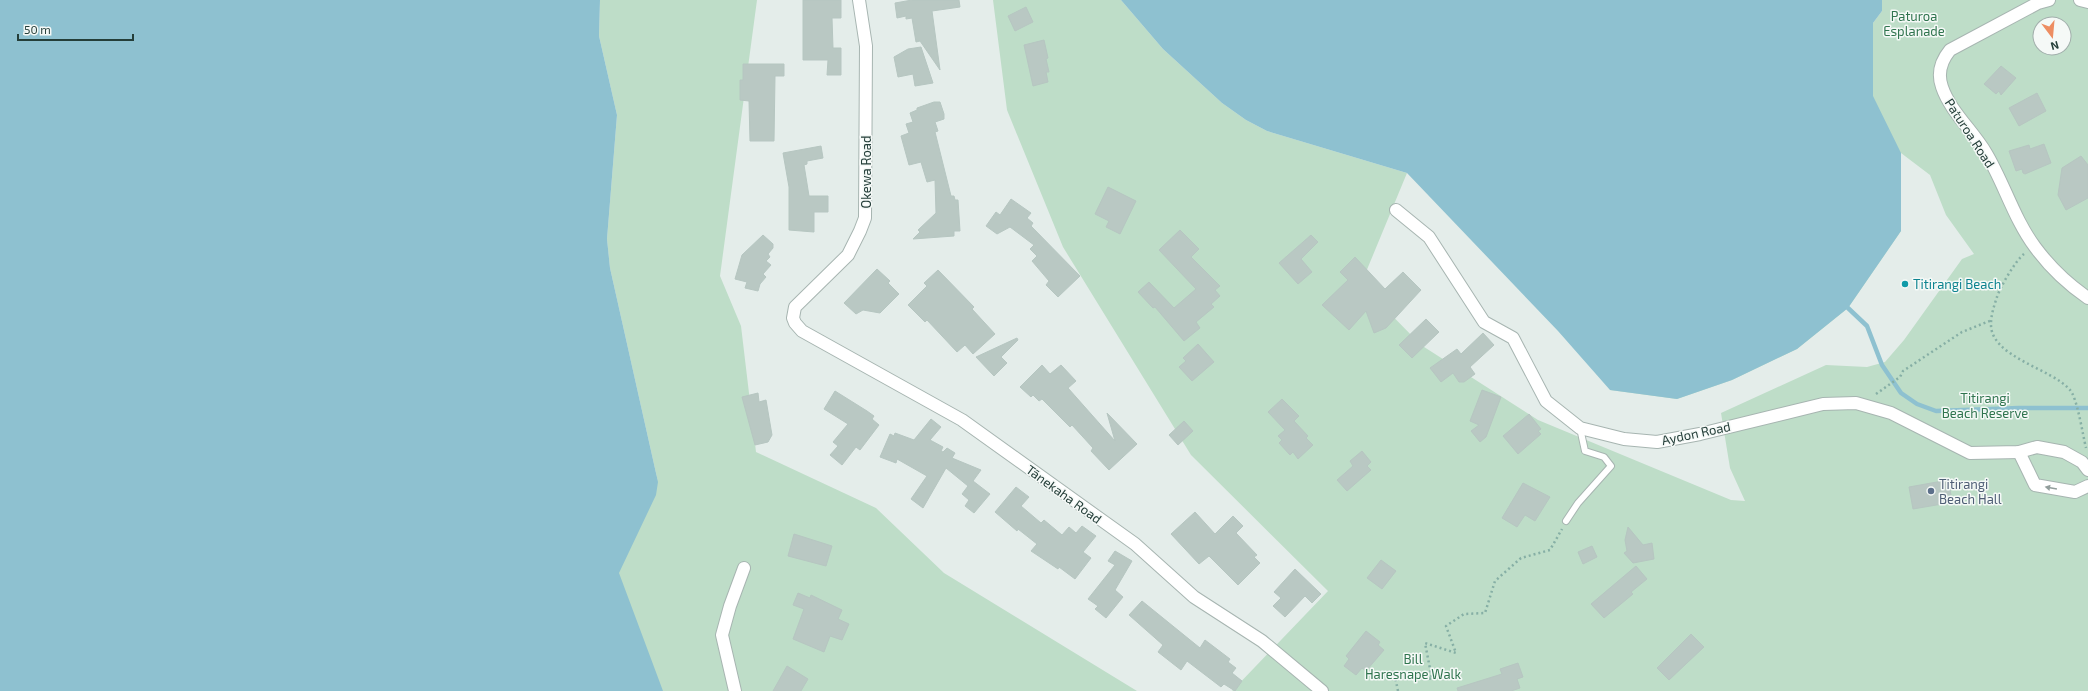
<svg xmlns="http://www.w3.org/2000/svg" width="2088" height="691" font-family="'Exo 2',sans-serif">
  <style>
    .green { fill: #beddc8; fill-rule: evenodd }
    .water { fill: #8ec1d0 }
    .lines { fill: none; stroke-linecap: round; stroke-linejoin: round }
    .stream { stroke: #8ec1d0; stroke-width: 4.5 }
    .building { fill: #b9c8c3; stroke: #b6c6c1 }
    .service-casing { stroke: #a7b5b1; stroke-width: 8 }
    .minor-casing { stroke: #a7b5b1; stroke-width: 14 }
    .path { stroke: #86afa5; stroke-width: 2.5; stroke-dasharray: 2 3; stroke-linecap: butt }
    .service { stroke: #fff; stroke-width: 6 }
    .minor { stroke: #fff; stroke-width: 12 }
    .oneway { fill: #929e9c }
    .culture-dot { fill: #0f9aa8; stroke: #f5f9f7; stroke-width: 1.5 }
    .service-dot { fill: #5c6f8a; stroke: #f5f9f7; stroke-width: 1.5 }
    .labels { text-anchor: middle; stroke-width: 3; stroke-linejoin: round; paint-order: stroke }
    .park-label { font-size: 13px; fill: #2f744e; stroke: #f5f9f7 }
    .street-label { font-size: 13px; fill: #243e39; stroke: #f5f9f7 }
    .culture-label { font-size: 13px; fill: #0d838f; stroke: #f5f9f7; text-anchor: start }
    .service-label { font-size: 13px; fill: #4e5e75; stroke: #f5f9f7; text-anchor: start }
  </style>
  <rect width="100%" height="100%" fill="#e4edea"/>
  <g class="green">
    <polygon points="600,0 757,0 720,276 741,326 756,452 876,508 944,573 1137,691 466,691 566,156 658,482 610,268 607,239 617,115 599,36"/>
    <path d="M993 0H1121L1163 49 1222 103 1246 120 1267 131 1407 173 1361 284 1421 345 1538 420 1731 500 1745 501 1730 468 1721 413 1826 365 1867 367 1885 362 1904 340 1962 259 1974 254 1946 215 1930 175 1901 153V231L1848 308 1797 349 1732 380 1677 399 1610 390 1872 65 1873 23 1882 11V0H2088V691H1232L1328 591 1191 455 1063 247 1007 110ZM2040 24H2064V48H2040Z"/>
  </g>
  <g class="water">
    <polygon points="0,0 600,0 599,36 617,115 607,239 610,268 658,482 656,495 619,573 663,691 0,691"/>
    <polygon points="1121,0 1882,0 1882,11 1873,23 1873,96 1901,153 1901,231 1848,308 1797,349 1732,380 1677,399 1610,390 1558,331 1407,173 1267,131 1246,120 1222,103 1163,49"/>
  </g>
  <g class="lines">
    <polyline class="stream" points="1848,308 1867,326 1882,365 1901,393 1917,404 1936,411 2019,408 2088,408"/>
  </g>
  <g class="building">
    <polygon points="803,0 841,0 841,18 832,18 833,48 841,48 841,75 827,75 828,60 803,60"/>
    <polygon points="912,0 959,0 960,7 932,11 940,70 920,41 916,42 912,18 906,19 906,16 897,18 895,3"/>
    <polygon points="1026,7 1033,22 1015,31 1008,16"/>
    <polygon points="1044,40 1048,58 1046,59 1049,72 1046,72 1048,82 1033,86 1024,45"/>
    <polygon points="921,47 933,83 915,86 913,74 898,77 894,57 908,49"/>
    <polygon points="743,64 784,64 784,76 775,76 774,141 750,141 749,101 740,100 740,80 743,80"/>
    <polygon points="2001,66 2016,78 2001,95 1999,91 1996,94 1984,84"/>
    <polygon points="2037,93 2046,111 2019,126 2009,108"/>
    <polygon points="934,102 940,102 944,114 944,119 935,122 938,131 935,132 951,196 954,196 955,200 958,200 960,231 954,231 954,236 913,239 920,232 918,230 936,213 935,180 927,182 921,162 909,165 901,136 909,133 906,124 913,122 910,113 917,110 917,108"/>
    <polygon points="2044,144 2051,163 2025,174 2023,173 2022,169 2016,171 2009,151 2029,145 2030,149"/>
    <polygon points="821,146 823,158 807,161 807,164 804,165 809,196 828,196 828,212 814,212 814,232 789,230 789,187 783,153"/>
    <polygon points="2081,156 2088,165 2088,198 2066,210 2058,195 2062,168"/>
    <polygon points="1108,187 1136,201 1120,234 1106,227 1109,221 1095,214"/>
    <polygon points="1011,199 1031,213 1027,218 1033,223 1031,226 1080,276 1058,297 1046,285 1049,281 1032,261 1037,256 1030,249 1034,245 1010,227 997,234 986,226 996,212 1000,215"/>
    <polygon points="1180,230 1199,249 1191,257 1220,286 1215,290 1220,296 1211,304 1214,307 1196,322 1200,328 1184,341 1155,307 1153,308 1138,292 1149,282 1174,308 1196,289 1159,250"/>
    <polygon points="763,235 773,244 773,248 768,254 770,257 766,261 771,265 763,274 766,277 760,284 758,291 745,288 747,282 735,279 742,255"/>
    <polygon points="1311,235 1318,242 1301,259 1312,272 1298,284 1279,263"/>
    <polygon points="1355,257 1385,289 1403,272 1421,290 1386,328 1374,333 1366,311 1349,330 1322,305 1348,280 1340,272"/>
    <polygon points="877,269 890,281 888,283 899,294 880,313 863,310 856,314 844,303"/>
    <polygon points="938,270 974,307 972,309 995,334 973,354 965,345 957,352 927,320 925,322 908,305 927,286 924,283"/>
    <polygon points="1426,319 1439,332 1412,358 1399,345"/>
    <polygon points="1483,333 1494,345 1470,367 1475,374 1464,382 1459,382 1453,373 1441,382 1430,368 1457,349 1461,354"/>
    <polygon points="1017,338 1018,340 1001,357 1007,363 994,376 976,357"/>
    <polygon points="1198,344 1214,362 1192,381 1179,367 1186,361 1183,358"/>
    <polygon points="1042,365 1050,374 1061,365 1076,381 1068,388 1115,441 1107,413 1137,444 1109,470 1091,451 1093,448 1072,425 1070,427 1042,399 1039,401 1033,395 1031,397 1020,387"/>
    <polygon points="1482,390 1501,397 1486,437 1480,442 1471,431 1479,425 1470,421"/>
    <polygon points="835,391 867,411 874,416 872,419 879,425 860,450 856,447 842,465 830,455 838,446 833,442 848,424 824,409"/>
    <polygon points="758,393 759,402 766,400 772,435 768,442 755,445 742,397"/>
    <polygon points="1282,399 1299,416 1294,421 1308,436 1306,438 1313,445 1298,459 1293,452 1290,455 1279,443 1282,440 1278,436 1285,430 1268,412"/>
    <polygon points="1529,414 1541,429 1538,431 1541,434 1518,454 1503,436"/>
    <polygon points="931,419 941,427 930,440 943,447 941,451 943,452 947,448 955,453 952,458 981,470 973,481 990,494 974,513 965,506 969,500 962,494 968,486 946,468 923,508 911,499 927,476 897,459 896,463 880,457 890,434 894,436 895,433 914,440"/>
    <polygon points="1184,421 1193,431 1178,445 1169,435"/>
    <polygon points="1362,451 1371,462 1367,466 1371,470 1347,491 1337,480 1353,466 1350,461"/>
    <polygon points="1948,480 1951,495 1947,495 1948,503 1913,509 1909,487"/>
    <polygon points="1523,483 1550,497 1535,521 1525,515 1517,527 1502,518"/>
    <polygon points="1016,487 1029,497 1021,506 1041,523 1044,520 1062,535 1069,527 1076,533 1082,526 1096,536 1083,552 1091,558 1075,579 1059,567 1058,569 1031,551 1037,544 1018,529 1017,531 995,512"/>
    <polygon points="1195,512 1215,534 1233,516 1243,526 1236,533 1257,555 1254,557 1260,563 1238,585 1209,556 1199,564 1171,534"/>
    <polygon points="1628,527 1643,545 1652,543 1654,559 1633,563 1624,553 1627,551 1625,540"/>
    <polygon points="794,534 832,546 826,566 788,556"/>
    <polygon points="1592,546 1597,557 1583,564 1578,552"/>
    <polygon points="1115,551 1132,561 1115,590 1123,597 1106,618 1095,609 1098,606 1088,599 1115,565 1108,561"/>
    <polygon points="1381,560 1396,571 1382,589 1367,578"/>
    <polygon points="1636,566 1647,579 1631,592 1633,594 1604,618 1591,604"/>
    <polygon points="1295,569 1321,594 1312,603 1305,596 1285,617 1273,606 1281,598 1274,592"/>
    <polygon points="798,593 810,598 811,595 842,610 838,619 849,624 842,640 830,636 824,652 793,639 804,609 793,605"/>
    <polygon points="1142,601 1200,648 1205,640 1230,659 1228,662 1236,668 1232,673 1242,681 1235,691 1224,684 1221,687 1187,661 1181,670 1158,652 1163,645 1129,615"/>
    <polygon points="1366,631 1380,642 1378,645 1384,650 1366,671 1362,668 1356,675 1344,666 1349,659 1346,656"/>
    <polygon points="1691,634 1704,647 1669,680 1657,668"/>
    <polygon points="1518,663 1523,677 1517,679 1520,688 1511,691 1458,691 1457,688 1502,674 1500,669"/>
    <polygon points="787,666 808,679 801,691 773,691"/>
  </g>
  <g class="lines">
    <defs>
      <polyline id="service" points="1566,521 1578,503 1611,466 1604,457 1585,451 1580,428"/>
      <g id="minor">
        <polyline points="859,0 866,46 865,218 860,231 848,255 795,307 793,318 795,323 802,331 962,420 1135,544 1194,597 1262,641 1322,691"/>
        <path d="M2049 0 2038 3 1950 50C1941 61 1937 73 1942 87 1950 111 1973 131 1986 153 2004 183 2014 219 2035 247 2049 266 2069 285 2088 298"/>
        <polyline points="2080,0 2088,2"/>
        <polyline points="1396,210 1429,237 1484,322 1513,338 1546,401 1580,428 1624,439 1657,442 1700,434 1823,404 1856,403 1891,413 1970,453 2019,452 2037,447 2064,452 2082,462 2088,470"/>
        <polyline points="2019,452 2035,485 2075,492 2088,486"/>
        <polyline points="735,691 722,635 730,606 744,568"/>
      </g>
    </defs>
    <use href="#service" class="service-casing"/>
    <use href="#minor" class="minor-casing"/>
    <g class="path">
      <path d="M2024 254C2016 260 2000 287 1997 297 1994 306 1991 315 1991 324 1990 357 2053 369 2070 390 2077 397 2083 436 2086 448"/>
      <polyline points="1876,394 1900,377 1903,371 1962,332 1992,320"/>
      <polyline points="1398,691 1394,672 1432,679 1425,643 1456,653 1446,626 1464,614 1485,613 1495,581 1521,558 1550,550 1562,529"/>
    </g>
    <use href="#service" class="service"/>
    <use href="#minor" class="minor"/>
  </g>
  <defs><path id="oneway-solid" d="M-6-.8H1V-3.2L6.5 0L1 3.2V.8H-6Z"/></defs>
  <use class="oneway" href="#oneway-solid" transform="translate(2051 488) rotate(-170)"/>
  <circle class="culture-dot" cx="1905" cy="284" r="4"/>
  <circle class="service-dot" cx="1931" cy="491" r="4"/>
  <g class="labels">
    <g class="park-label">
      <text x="1914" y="21">Paturoa<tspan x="1914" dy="15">Esplanade</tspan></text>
      <text x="1985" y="403">Titirangi<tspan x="1985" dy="15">Beach Reserve</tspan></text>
      <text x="1413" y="664">Bill<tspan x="1413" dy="15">Haresnape Walk</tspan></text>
    </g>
    <g class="street-label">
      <text transform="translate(1970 133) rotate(57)" y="5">Paturoa Road</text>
      <text transform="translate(866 172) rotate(-90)" y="5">Okewa Road</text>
      <text transform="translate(1696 433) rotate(-12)" y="5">Aydon Road</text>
      <text transform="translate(1064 494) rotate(36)" y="5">Tānekaha Road</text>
    </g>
    <g class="culture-label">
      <text x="1913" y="289">Titirangi Beach</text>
    </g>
    <g class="service-label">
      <text x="1939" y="489">Titirangi<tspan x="1939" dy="15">Beach Hall</tspan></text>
    </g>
  </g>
  <g transform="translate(2052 36) rotate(164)"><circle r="19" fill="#f5f9f7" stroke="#a1aeab"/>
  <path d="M0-3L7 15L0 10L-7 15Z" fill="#ed8d62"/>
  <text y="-6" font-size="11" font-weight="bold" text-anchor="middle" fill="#243e39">N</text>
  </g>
  <path d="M18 34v6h115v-6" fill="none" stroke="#243e39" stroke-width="2"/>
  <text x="24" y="34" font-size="12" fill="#243e39" stroke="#f5f9f7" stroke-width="3" paint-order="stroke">50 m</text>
</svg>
